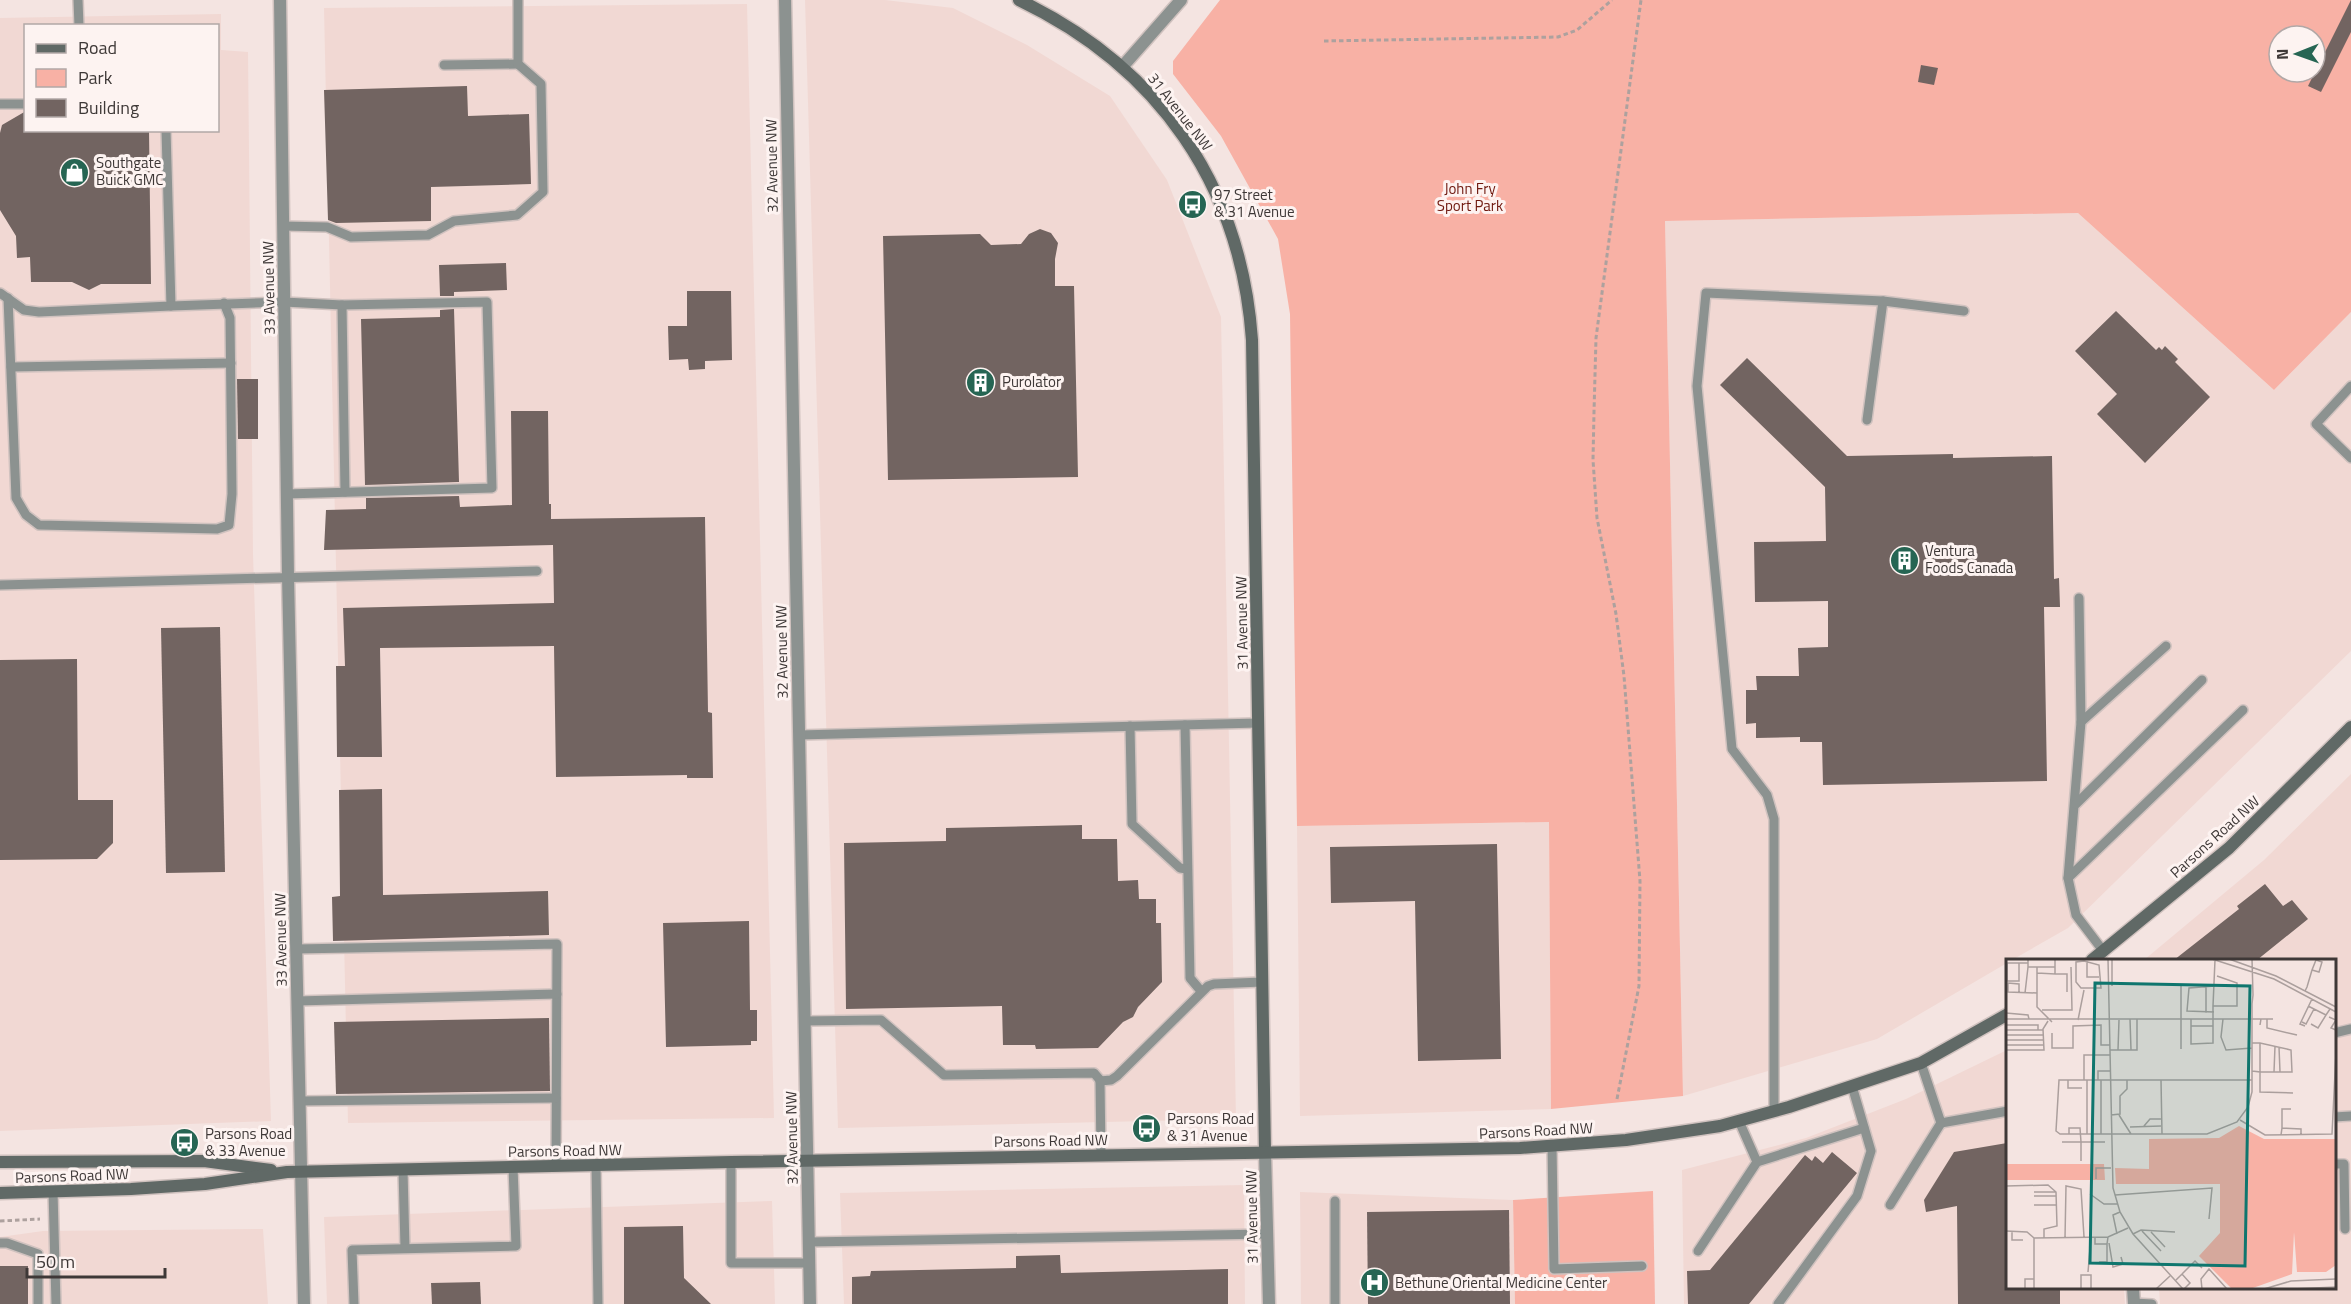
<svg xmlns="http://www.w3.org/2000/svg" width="2351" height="1304" font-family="'Titillium Web',sans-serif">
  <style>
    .built { fill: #f1d8d3; fill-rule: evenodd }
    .green { fill: #f8b1a5; fill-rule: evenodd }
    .building { fill: #726461 }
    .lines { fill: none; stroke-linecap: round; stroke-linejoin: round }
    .lane-casing { stroke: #d0c2bf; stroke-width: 12 }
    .street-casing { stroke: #d0c2bf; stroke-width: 15 }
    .secondary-casing { stroke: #d0c2bf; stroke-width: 15 }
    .path { stroke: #ada19e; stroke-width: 3; stroke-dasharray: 4.5 3; stroke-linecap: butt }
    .lane { stroke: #8c9290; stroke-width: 9 }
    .street { stroke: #8c9290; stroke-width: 12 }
    .secondary { stroke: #606966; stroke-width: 12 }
    .labels { text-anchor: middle; stroke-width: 6; stroke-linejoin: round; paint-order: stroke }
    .street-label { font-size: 15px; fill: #3e3837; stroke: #fdf3f1 }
    .poi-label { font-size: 15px; fill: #3e3837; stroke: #fdf3f1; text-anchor: start }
    .park-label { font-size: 15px; fill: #6f180e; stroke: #fdf3f1 }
    .inset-road { fill: none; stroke: #ab9f9d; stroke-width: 1.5 }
    .view { fill: #0f766e; fill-opacity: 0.15; stroke: #0f766e; stroke-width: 3 }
    .inset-edge { fill: none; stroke: #3e3837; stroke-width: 3 }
  </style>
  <rect width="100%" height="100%" fill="#f4e4e1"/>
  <g class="built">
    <polygon points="805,0 885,0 953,8 1027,45 1110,96 1167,180 1221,317 1236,1119 838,1128"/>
    <polygon points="747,4 774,1118 348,1123 324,8"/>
    <path d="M221 14V50L248 52 253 554 271 1121 0 1131V18ZM26 26H218V130H26Z"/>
    <polygon points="2078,213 2274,390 2351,312 2351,651 2068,928 2012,960 2008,960 2007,963 1877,1039 1683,1096 1665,221"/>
    <polygon points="2351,774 2351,1304 2160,1304 2159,1288 2334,1288 2334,960 2144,960 2264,860"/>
    <polygon points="1549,822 1551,1109 1300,1116 1297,826"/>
    <polygon points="2007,1050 2008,1288 2124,1288 2125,1304 1684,1304 1682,1170 1806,1138 1906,1099"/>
    <polygon points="1244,1185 1245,1304 844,1304 840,1193"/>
    <polygon points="1300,1192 1513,1200 1515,1304 1301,1304"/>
    <polygon points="772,1201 775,1304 327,1304 324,1217"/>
    <polygon points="263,1229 268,1304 0,1304 0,1237 43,1231"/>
  </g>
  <g class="green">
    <path d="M1220 0H2351V312L2274 390 2078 213 1665 221 1683 1096 1551 1109 1549 822 1297 826 1290 314 1278 239 1221 136 1173 74V61ZM2279 36H2315V72H2279Z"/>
    <polygon points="1653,1191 1655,1304 1515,1304 1513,1200"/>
  </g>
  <g class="building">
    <polygon points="2351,0 2351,32 2321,92 2308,86"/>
    <polygon points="1921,65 1938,68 1934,85 1918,82"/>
    <polygon points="467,86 468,116 529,114 531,184 431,187 431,221 336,223 328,220 324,90"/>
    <polygon points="26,111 26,130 149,130 151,284 101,284 89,290 72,282 31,282 30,257 17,258 16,236 0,210 0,133 2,125"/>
    <polygon points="1040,229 1051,233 1058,243 1055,259 1055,286 1074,286 1078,477 888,480 883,236 980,234 991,245 1021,244 1029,234"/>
    <polygon points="506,263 507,290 454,292 454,296 440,296 439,265"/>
    <polygon points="687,291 731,291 732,360 705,361 705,369 689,370 688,359 669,360 668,326 687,326"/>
    <polygon points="454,309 459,482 365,485 361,319 440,317 440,310"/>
    <polygon points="2116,311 2156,350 2159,347 2162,350 2165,346 2178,359 2175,362 2210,397 2145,463 2097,414 2117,394 2075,351"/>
    <polygon points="1747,358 1847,456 1953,454 1953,458 2052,456 2054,579 2059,578 2060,607 2044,607 2047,781 1823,785 1822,742 1800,742 1800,737 1756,738 1756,723 1746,724 1746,690 1757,690 1756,676 1799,676 1798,648 1828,647 1828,601 1755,602 1754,542 1826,541 1825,487 1720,385"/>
    <polygon points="237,379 258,379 258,439 238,439"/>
    <polygon points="511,411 548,411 549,504 551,504 551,519 705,517 708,712 712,713 713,778 687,778 687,775 556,777 554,646 380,648 382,757 337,757 336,666 345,666 343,608 554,603 553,545 324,550 326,510 366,509 366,498 459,496 460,507 512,505"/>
    <polygon points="220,627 225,872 166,873 161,628"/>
    <polygon points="77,659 78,800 113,800 113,843 97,859 0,860 0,660"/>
    <polygon points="382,789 383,895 548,891 549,935 333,941 332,897 340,896 339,790"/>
    <polygon points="1082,825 1082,839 1117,839 1118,881 1138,880 1139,899 1156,899 1156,923 1161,923 1162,982 1138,1007 1133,1017 1123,1022 1098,1048 1036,1049 1035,1045 1003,1045 1002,1006 846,1009 844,843 946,841 946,828"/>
    <polygon points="1497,844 1501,1059 1418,1061 1415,901 1331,903 1330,847"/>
    <polygon points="2265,884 2283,906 2292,900 2308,919 2257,960 2174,960 2239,909 2237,906"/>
    <polygon points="749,921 750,1010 757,1010 757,1041 751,1041 751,1045 666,1047 663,923"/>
    <polygon points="549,1018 550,1091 336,1094 334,1022"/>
    <polygon points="2007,1143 2007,1287 2060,1287 2060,1304 1958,1304 1957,1206 1926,1212 1924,1200 1954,1152"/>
    <polygon points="1832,1152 1857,1173 1749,1304 1688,1304 1687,1271 1710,1270 1805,1155 1812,1161 1815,1156 1823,1163"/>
    <polygon points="1509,1210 1510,1304 1368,1304 1367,1212"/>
    <polygon points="683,1226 684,1278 711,1304 624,1304 624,1227"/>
    <polygon points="1060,1255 1061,1273 1228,1269 1228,1304 852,1304 852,1277 870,1276 871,1271 1016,1268 1016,1256"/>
    <rect x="0" y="1266" width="28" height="38"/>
    <polygon points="480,1282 481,1304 432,1304 431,1283"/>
  </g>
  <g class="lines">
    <defs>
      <g id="lane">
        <polyline points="78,0 79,26"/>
        <polyline points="444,65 518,64"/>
        <polyline points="0,104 26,104"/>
        <polyline points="283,226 327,227 351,237 428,235 454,221 517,215 543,192 541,84 518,64 518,0"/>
        <polyline points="0,293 24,310 39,312 171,306 166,130"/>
        <polyline points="8,298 16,498 26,515 39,525 217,529 229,525 232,494 230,318 224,303"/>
        <polyline points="342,305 345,492"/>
        <polyline points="171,306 284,302 342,305 487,302 492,488 286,494"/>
        <polyline points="11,367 231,363"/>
        <polyline points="2351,386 2316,424 2351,458"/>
        <polyline points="1867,420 1883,301"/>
        <polyline points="0,585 537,571"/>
        <polyline points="2079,598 2081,722 2068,878 2076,915 2104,952"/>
        <polyline points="2081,722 2166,646"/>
        <polyline points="1185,725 1190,978 1201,991"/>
        <polyline points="1130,726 1132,824 1180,868 1187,869"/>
        <polyline points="799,735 1258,723"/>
        <polyline points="2076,804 2202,680"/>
        <polyline points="2068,878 2243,710"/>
        <polyline points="296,949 557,944 556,1166"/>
        <polyline points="297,1001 557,994"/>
        <polyline points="804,1021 881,1020 944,1075 1094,1073 1100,1080 1101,1155"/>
        <polyline points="2334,1033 2351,1029"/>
        <polyline points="1921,1063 1941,1123 2008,1111"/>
        <polyline points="1100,1081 1111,1080 1117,1076 1208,986 1214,984 1262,982"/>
        <polyline points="300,1101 556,1098"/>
        <polyline points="1774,1111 1774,819 1767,795 1732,749 1697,386 1706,293 1883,301 1964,311"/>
        <polyline points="2334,1117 2351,1116"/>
        <polyline points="1552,1146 1554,1269 1642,1266"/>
        <polyline points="731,1162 731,1263 809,1263"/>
        <polyline points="1757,1162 1864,1128"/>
        <polyline points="2334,1164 2344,1164 2345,1229"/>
        <polyline points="596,1165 598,1304"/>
        <polyline points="403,1170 405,1248"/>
        <polyline points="53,1191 56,1304"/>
        <polyline points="1335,1201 1335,1304"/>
        <polyline points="1890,1205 1941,1123"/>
        <polyline points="809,1242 1267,1234"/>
        <polyline points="0,1243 7,1243 38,1254 38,1304"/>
        <polyline points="1698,1251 1757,1162 1739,1121"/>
        <polyline points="2134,1303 2152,1304"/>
        <polyline points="354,1304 352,1250 516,1246 513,1167"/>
        <polyline points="1778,1304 1857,1196 1871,1151 1852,1086"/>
      </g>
      <g id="street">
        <polyline points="280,0 288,576 304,1304"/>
        <polyline points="785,0 810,1304"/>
        <polyline points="1123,66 1181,0"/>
        <polyline points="1265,1152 1269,1304"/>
        <polyline points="2133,1288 2134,1304"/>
      </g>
      <g id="secondary">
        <path d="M1019 0C1159 67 1241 185 1252 340L1265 1152"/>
        <polyline points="2092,960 2229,848 2351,727"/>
        <polyline points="0,1162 204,1161 271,1170"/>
        <polyline points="0,1193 131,1189 205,1184 287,1172 731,1162 1520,1148 1626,1140 1720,1126 1789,1107 1921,1063 2008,1014"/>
      </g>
    </defs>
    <use href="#lane" class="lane-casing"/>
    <use href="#street" class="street-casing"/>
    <use href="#secondary" class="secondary-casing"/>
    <g class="path">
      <polyline points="1324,41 1558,37 1577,30 1612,0"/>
      <polyline points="1617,1099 1639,986 1640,881 1624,676 1616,614 1597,518 1593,460 1594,412 1596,338 1641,0"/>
      <polyline points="0,1221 40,1219"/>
    </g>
    <use href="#lane" class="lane"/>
    <use href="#street" class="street"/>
    <use href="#secondary" class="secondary"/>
  </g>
  <defs>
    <symbol id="shop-disc" viewBox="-11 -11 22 22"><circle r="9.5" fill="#266553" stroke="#fdf3f1"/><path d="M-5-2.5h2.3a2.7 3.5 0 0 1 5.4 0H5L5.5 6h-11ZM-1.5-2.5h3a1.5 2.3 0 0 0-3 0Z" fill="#fff"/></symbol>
    <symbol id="bus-disc" viewBox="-11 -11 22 22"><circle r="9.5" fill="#266553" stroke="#fdf3f1"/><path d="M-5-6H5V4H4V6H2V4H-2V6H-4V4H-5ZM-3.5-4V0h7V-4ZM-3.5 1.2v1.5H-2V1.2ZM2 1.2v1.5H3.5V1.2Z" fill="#fff"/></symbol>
    <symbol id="building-disc" viewBox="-11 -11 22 22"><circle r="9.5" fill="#266553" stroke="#fdf3f1"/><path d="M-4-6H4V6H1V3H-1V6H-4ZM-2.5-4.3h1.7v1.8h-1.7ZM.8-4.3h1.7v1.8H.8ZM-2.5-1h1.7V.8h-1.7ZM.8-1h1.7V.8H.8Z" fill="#fff"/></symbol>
    <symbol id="hospital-disc" viewBox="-11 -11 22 22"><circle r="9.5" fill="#266553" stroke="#fdf3f1"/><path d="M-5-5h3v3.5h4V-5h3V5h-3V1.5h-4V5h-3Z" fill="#fff"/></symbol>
  </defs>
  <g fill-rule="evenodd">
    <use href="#shop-disc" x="58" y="156" width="33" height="33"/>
    <use href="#bus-disc" x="1176" y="188" width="33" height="33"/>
    <use href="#building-disc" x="964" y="366" width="33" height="33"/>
    <use href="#building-disc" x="1888" y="544" width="33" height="33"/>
    <use href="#bus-disc" x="1130" y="1112" width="33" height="33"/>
    <use href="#bus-disc" x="168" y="1126" width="33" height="33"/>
    <use href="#hospital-disc" x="1358" y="1266" width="33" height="33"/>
  </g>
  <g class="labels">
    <g class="street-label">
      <text transform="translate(1180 112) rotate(52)" y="5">31 Avenue NW</text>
      <text transform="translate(772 166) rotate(-91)" y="5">32 Avenue NW</text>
      <text transform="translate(269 288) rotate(-91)" y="5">33 Avenue NW</text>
      <text transform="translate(1242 623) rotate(-91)" y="5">31 Avenue NW</text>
      <text transform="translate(782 652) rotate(-91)" y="5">32 Avenue NW</text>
      <text transform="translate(2215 837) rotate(-42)" y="5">Parsons Road NW</text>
      <text transform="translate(281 940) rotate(-91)" y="5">33 Avenue NW</text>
      <text transform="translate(1536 1131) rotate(-3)" y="5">Parsons Road NW</text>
      <text transform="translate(792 1138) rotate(-91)" y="5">32 Avenue NW</text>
      <text transform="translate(1051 1141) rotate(-1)" y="5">Parsons Road NW</text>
      <text transform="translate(565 1151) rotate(-1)" y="5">Parsons Road NW</text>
      <text transform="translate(72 1176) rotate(-2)" y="5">Parsons Road NW</text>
      <text transform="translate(1252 1217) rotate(-91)" y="5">31 Avenue NW</text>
    </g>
    <g class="poi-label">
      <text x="96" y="168">Southgate<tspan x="96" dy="17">Buick GMC</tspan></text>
      <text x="1214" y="200">97 Street<tspan x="1214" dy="17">&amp; 31 Avenue</tspan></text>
      <text x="1002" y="387">Purolator</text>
      <text x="1925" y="556">Ventura<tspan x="1925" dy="17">Foods Canada</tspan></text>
      <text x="1167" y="1124">Parsons Road<tspan x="1167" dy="17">&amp; 31 Avenue</tspan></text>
      <text x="205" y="1139">Parsons Road<tspan x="205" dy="17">&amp; 33 Avenue</tspan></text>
      <text x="1395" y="1288">Bethune Oriental Medicine Center</text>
    </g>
    <g class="park-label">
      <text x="1470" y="194">John Fry<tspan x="1470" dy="17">Sport Park</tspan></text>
    </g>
  </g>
  <g transform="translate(2006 959)">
    <rect width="330" height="330" fill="#f4e4e1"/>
    <path d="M233 167 258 180H330V306L320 313H291L288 273 286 315 244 330H226L193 297 214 274V225H110L109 209 143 210V180L213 179ZM0 205H98L99 221H0Z" fill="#f8b1a5"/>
    <path class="inset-road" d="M22 0V8H49V0M102 0 107 229 114 253 127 275 177 330M206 0 268 20 330 53M223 0 270 17 330 48M209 1 207 47H231V24L211 17M78 2 93 6 95 29H75L70 23V3ZM81 2V18H93M13 4V22H1V4H22M31 8V48L46 63M31 14 49 15V8M49 15H61V33M175 25V90M106 27V0M200 28V54M299 32 301 28 306 11 310 1 316 3 313 13 306 11M13 34V25L2 24V33L31 34M19 34 22 8M302 47 320 56 324 50M36 51H66L65 8M208 53 181 52 183 29 209 27M0 54 22 56 23 60M323 58 330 61 325 69 330 71M0 60H255M124 60 125 91M185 60V85L207 84V47M217 60 215 78 220 91 246 89M261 60V69L291 76M72 61 78 31M296 63 300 65 308 50M305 65 312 69 320 56M0 66H32V71H37M254 66 255 60H267M185 67H207M299 67 294 65 306 40M0 71H32M46 74V89H67V67L95 66V86H104M0 76H37M0 81H38M246 84H254L285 91 286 113H268L269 87M254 84V113H268M0 86H38M273 88 274 113M0 91H38L37 70 42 62M104 91H131V60M112 91 113 61M246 112 254 113V133L287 134M62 121V129H76M78 121V96H104M92 121V112H104M95 121V175M155 121 156 175M246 121H53L50 172 54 175H201L231 163 242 148 246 133V45L247 36 246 0M105 156 114 155V137L121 130V121M113 156 125 175M234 161 259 176 326 175 330 94M138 167 144 160H155M124 168 155 167M276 169V150H285M63 175V169H74L75 183H99M81 175V121M275 176 276 169 295 170V176M56 183H75V202M90 220V209H105M0 227 42 226 50 233 51 267 38 270V279M28 233H50M84 235 98 245H111M109 236 206 229 203 260M28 237H50M28 246H51M0 272 21 273 28 279M136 272 155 292M6 273V281H17M145 273 159 288M111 275 107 256 114 253M127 275 135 271 169 273M89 278V285H101L102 278M28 279 102 278 122 269M28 279V330M59 279 60 227 75 230 78 278M103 284 107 308 117 305 115 298M93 303H101V285M82 313 85 278M176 315 189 302 196 309M170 321 176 315 184 324 178 330M19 330V320H28M75 330V316H85V330M150 330 164 317M196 330 195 320 203 310 221 330M258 330 285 322 330 320M286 330 330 328"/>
    <path class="view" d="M89 24 244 27 239 307 84 304Z"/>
    <rect width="330" height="330" class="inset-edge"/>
  </g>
  <rect x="24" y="24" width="195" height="108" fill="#fdf3f1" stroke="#b1a8a7" stroke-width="1.5"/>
  <rect x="36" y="44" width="30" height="9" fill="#606966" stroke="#b1a8a7" stroke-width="1.5"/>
  <text x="78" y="54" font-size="18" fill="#3e3837">Road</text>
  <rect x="36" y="69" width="30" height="18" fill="#f8b1a5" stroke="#b1a8a7" stroke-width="1.5"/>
  <text x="78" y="84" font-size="18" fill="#3e3837">Park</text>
  <rect x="36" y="99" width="30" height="18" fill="#726461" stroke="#b1a8a7" stroke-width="1.5"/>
  <text x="78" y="114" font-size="18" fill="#3e3837">Building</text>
  <g transform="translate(2297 54) rotate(269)"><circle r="28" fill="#fdf3f1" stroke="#b1a8a7" stroke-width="1.5"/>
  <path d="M0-4.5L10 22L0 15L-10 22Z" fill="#266553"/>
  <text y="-9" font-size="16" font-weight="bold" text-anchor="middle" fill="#3e3837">N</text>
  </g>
  <path d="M27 1268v9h138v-9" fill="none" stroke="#3e3837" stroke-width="3"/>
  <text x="36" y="1268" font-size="18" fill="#3e3837" stroke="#fdf3f1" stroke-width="4.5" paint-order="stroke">50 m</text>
</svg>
